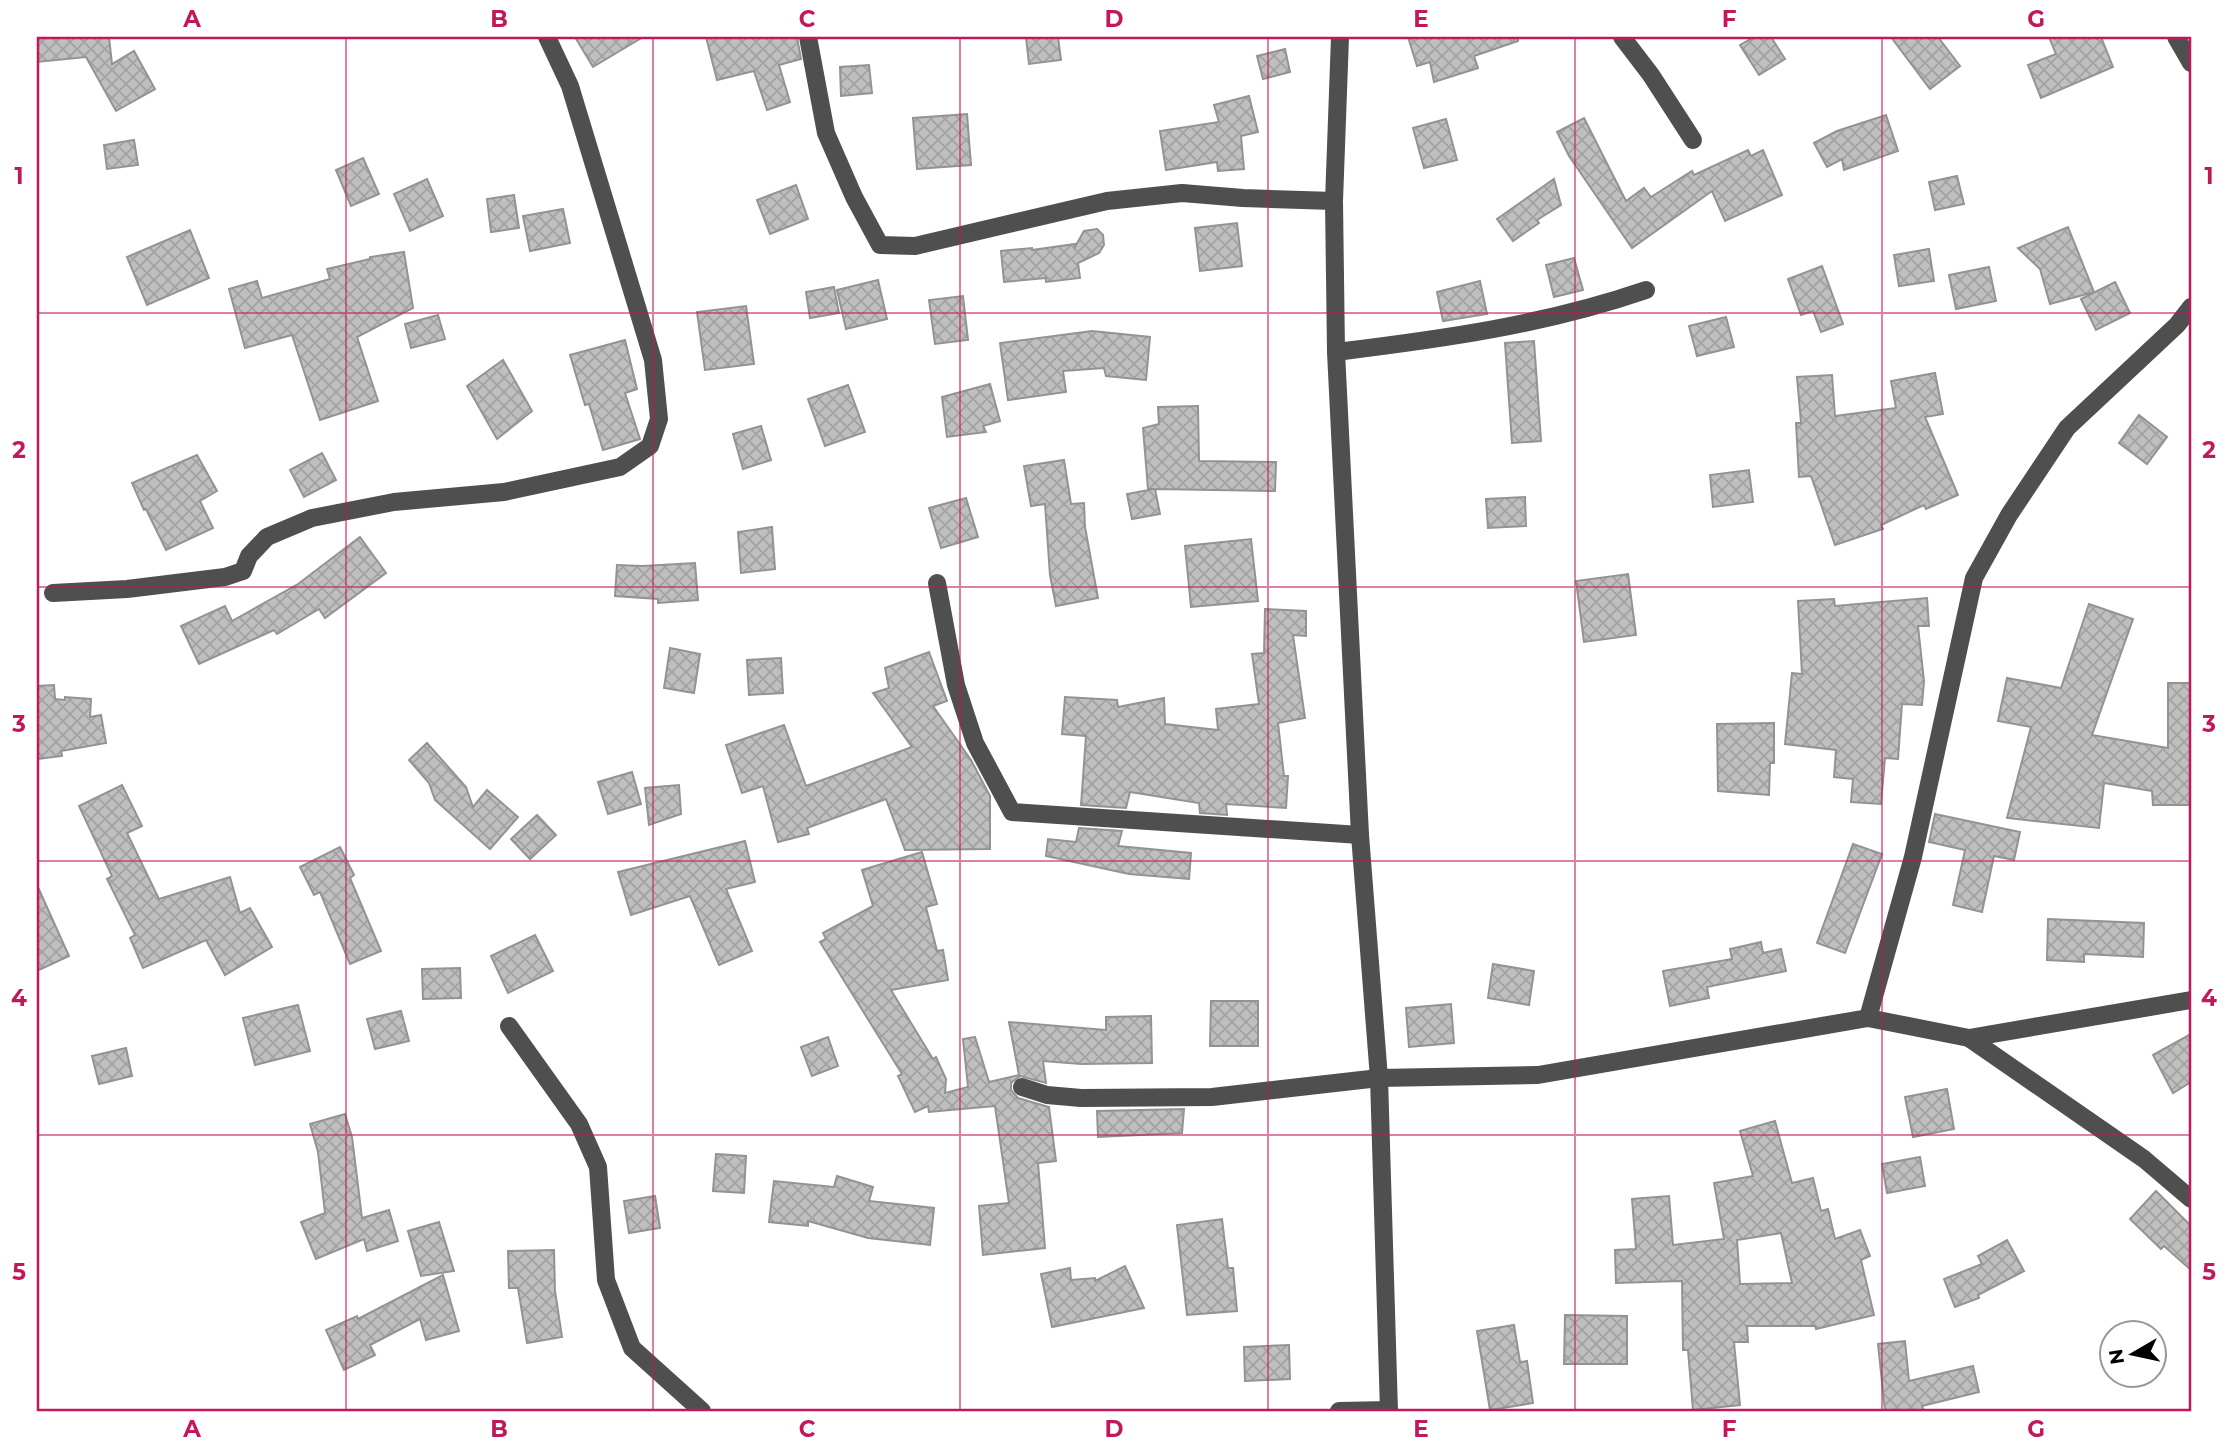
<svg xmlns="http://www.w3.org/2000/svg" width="2228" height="1448" font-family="Montserrat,sans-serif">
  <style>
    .building { fill: url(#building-cross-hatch); stroke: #939393; stroke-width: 2; fill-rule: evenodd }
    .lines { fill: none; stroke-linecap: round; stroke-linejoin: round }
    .minor { stroke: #4f4f4f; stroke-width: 18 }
    .grid { fill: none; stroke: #c2185b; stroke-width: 2; stroke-opacity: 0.55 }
    .neatline { fill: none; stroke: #c2185b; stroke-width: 2.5 }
    .grid-label { font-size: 23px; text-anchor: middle; font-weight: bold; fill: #c2185b }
  </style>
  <defs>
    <pattern id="building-cross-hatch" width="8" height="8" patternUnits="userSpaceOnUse" patternTransform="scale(1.75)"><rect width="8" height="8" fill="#bfbfbf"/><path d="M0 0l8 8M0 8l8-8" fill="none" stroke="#a2a2a2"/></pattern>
  </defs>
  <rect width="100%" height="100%" fill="#fff"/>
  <g class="building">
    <polygon points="37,37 109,37 112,64 134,51 155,89 116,111 86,57 37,62"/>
    <polygon points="575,37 643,37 593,67"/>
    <polygon points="706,37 797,37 801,59 779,65 790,102 767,110 754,71 717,80"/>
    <polygon points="1026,37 1058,37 1061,60 1029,64"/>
    <polygon points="1408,37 1518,37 1518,41 1474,56 1478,68 1434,82 1430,62 1417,66"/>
    <polygon points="1754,37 1771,37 1785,59 1759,75 1740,45"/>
    <polygon points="1891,37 1938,37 1960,66 1930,89"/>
    <polygon points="2049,37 2101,37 2113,67 2041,98 2028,65 2056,54"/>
    <polygon points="1285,49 1290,72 1263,79 1257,56"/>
    <polygon points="869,65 872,93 841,96 840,67"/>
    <polygon points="1249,96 1258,132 1241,136 1244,169 1218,171 1217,162 1166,170 1160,131 1219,122 1214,105"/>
    <polygon points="967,114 971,165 917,169 913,118"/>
    <polygon points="1886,115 1898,151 1844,170 1842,159 1827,167 1814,143 1837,131"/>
    <polygon points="1584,118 1626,201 1644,188 1651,197 1692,171 1694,175 1748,150 1751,156 1763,150 1782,195 1725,221 1712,191 1632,248 1569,156 1557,132"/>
    <polygon points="1446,119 1457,160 1424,168 1413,128"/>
    <polygon points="134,140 138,165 107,169 104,145"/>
    <polygon points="363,158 379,194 351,206 336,170"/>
    <polygon points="1957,176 1964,204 1935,210 1929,182"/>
    <polygon points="427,179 443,216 410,231 394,194"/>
    <polygon points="1554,179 1561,205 1537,220 1539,223 1513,241 1497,219"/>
    <polygon points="796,185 808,219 770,234 757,200"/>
    <polygon points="514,195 519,228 491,232 487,199"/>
    <polygon points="563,209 570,243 530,251 523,216"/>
    <polygon points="1237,223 1242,266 1200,271 1195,228"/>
    <polygon points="2068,227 2094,292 2050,304 2040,269 2018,248"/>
    <polygon points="1097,229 1103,235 1104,245 1099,253 1078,263 1080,278 1046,282 1046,278 1004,282 1001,251 1032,248 1032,250 1075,244 1075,247 1084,231"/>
    <polygon points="190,230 209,278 147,305 127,257"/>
    <polygon points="1929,249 1934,281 1899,286 1894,255"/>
    <polygon points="404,252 413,308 357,337 378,401 320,420 292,335 245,348 229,289 257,281 262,298 330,279 327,269 370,259 370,257"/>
    <polygon points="1574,258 1583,290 1554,297 1546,265"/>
    <polygon points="1822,266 1843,324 1821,332 1813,311 1801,315 1788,279"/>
    <polygon points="1989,267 1996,301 1956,309 1949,275"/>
    <polygon points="878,280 887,319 846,329 837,290"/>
    <polygon points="1480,281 1487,314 1443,321 1437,292"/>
    <polygon points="2115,282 2130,313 2096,330 2081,299"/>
    <polygon points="834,287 839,313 810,318 806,292"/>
    <polygon points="963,296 968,340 935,344 929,300"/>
    <polygon points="746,306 754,364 705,370 697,312"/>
    <polygon points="438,315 445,339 411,348 405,324"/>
    <polygon points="1726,317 1734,347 1697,356 1689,326"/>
    <polygon points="1092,331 1150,337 1146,380 1106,376 1104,368 1063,371 1066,392 1008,400 1000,343"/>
    <polygon points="625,340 637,389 625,393 640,439 603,450 589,404 585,405 570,355"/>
    <polygon points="1534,341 1541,441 1512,443 1505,343"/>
    <polygon points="503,360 532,411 497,439 467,386"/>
    <polygon points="1935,373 1943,414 1925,417 1958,495 1926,509 1924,505 1881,525 1883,529 1835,545 1811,476 1799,477 1796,423 1801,423 1797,377 1832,375 1835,416 1896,408 1891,381"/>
    <polygon points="990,384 1000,421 983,426 986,432 947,437 942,397"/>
    <polygon points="848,385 865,432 825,446 808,399"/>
    <polygon points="1198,406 1199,461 1276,462 1275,491 1155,489 1160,514 1132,519 1127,494 1154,489 1148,489 1143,428 1159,424 1158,407"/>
    <polygon points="2139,415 2167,437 2147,464 2119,443"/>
    <polygon points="761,426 771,460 743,469 733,434"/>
    <polygon points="322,453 336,480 304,497 290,470"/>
    <polygon points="197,455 217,491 200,501 213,528 166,550 146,509 144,510 132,483"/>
    <polygon points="1064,460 1071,504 1084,503 1085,527 1098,598 1056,606 1050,575 1045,504 1031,506 1024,466"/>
    <polygon points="1749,470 1753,502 1713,507 1710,475"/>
    <polygon points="1525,497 1526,526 1488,528 1486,499"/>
    <polygon points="966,498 978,537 941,548 929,508"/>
    <polygon points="772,527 775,569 741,573 738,532"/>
    <polygon points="360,537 386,573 325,618 319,609 277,634 274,630 199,664 181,626 225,606 232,621 298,584"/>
    <polygon points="1251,539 1258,601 1191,607 1185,546"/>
    <polygon points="695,563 698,600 658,603 658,599 615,596 617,565 642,566"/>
    <polygon points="1628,574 1636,635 1584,642 1576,581"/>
    <polygon points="1927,598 1929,626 1918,626 1924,681 1922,705 1902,704 1898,759 1885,758 1881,804 1851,802 1853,779 1834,777 1836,750 1785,744 1792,673 1802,674 1798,601 1834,599 1835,606"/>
    <polygon points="2089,604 2133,619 2092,735 2168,748 2168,683 2191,683 2191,805 2153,805 2152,791 2104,783 2099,828 2007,818 2031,727 1998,721 2007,678 2061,688"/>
    <polygon points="1265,609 1306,611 1306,636 1293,635 1305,718 1278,723 1284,776 1288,776 1286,808 1226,804 1227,815 1200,813 1199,803 1130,792 1126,808 1081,805 1086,736 1062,734 1065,697 1117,700 1118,707 1164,698 1165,724 1218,730 1216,709 1259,704 1252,654 1264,653"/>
    <polygon points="670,648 700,654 694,693 664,688"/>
    <polygon points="929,652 947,701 933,706 971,760 990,796 990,849 905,850 886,799 807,828 809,834 778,842 763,786 742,793 726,745 784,725 806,786 912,747 873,693 889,688 885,668"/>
    <polygon points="781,658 783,693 749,695 747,660"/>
    <polygon points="54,685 55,699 65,700 65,697 91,699 90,717 101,715 106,743 61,751 62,756 37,759 37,686"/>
    <polygon points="1774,723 1774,763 1770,763 1769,795 1718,791 1717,724"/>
    <polygon points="427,743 466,787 473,807 487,790 518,817 490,849 435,800 429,783 409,760"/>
    <polygon points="632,772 641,804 608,814 598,782"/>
    <polygon points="122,785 142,826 127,833 159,899 230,877 240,913 250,908 272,947 225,975 206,940 143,968 130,938 135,935 107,879 112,876 79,806"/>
    <polygon points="679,785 681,814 649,825 645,788"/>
    <polygon points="1935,814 2020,832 2014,860 1994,856 1982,912 1953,905 1965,850 1929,842"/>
    <polygon points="537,815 556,835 530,859 511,839"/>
    <polygon points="1079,828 1122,831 1118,846 1191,853 1189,879 1129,874 1046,856 1048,839 1076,842"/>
    <polygon points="745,841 755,882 726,889 752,951 719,965 690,896 631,915 618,872"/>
    <polygon points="1853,844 1882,854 1845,953 1817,943"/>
    <polygon points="340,847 354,875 350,878 381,951 350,964 320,892 314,895 300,867"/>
    <polygon points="922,852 937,904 926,907 937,951 943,950 948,980 891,990 933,1059 936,1057 946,1079 945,1093 968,1087 963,1039 975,1037 989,1082 1019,1075 1009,1022 1106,1030 1106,1017 1151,1016 1152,1063 1081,1064 1043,1061 1046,1083 1020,1076 1011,1083 1011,1090 1018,1098 1049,1107 1056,1161 1038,1163 1045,1248 983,1255 979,1206 1009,1203 995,1106 929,1112 928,1106 915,1112 898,1076 902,1074 820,942 826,939 823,933 873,906 862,870"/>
    <polygon points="37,885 69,956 37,971"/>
    <polygon points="2048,919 2144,923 2143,957 2084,954 2084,962 2047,960"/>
    <polygon points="535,935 553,971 508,993 491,956"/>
    <polygon points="1761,942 1763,953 1781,949 1786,971 1707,987 1709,998 1670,1006 1663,971 1732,959 1730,949"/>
    <polygon points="1493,964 1534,971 1529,1005 1488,998"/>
    <polygon points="460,968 461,998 423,999 422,969"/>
    <polygon points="1211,1001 1258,1001 1258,1046 1210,1046"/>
    <polygon points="1451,1004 1454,1043 1409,1047 1406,1008"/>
    <polygon points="298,1005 310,1051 255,1065 243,1018"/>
    <polygon points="401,1011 409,1041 375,1049 367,1019"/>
    <polygon points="2191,1034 2191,1082 2173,1093 2153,1055"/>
    <polygon points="828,1037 838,1066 812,1076 801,1047"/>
    <polygon points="126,1048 132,1076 99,1084 92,1056"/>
    <polygon points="1947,1089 1954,1129 1913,1137 1905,1097"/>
    <polygon points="1184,1109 1182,1133 1098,1137 1097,1111"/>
    <polygon points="345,1114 352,1137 362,1218 389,1210 398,1241 367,1251 364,1239 316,1259 301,1222 325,1213 318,1152 310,1124"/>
    <path d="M1775 1121 1792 1183 1813 1178 1821 1211 1828 1209 1835 1239 1860 1230 1870 1256 1861 1260 1874 1315 1816 1329 1815 1326H1747L1748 1342H1734L1740 1405 1693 1410 1688 1350H1683L1682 1281 1616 1283 1615 1250 1636 1249 1632 1199 1669 1196 1673 1245 1724 1239 1714 1183 1753 1176 1740 1131ZM1781 1233 1792 1283 1740 1284 1737 1240Z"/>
    <polygon points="716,1154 746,1156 744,1193 713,1191"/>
    <polygon points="1920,1157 1925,1186 1887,1193 1882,1164"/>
    <polygon points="837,1176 873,1187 869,1201 934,1208 930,1245 868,1238 808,1221 808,1226 769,1222 774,1181 834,1187"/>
    <polygon points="2156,1191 2191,1226 2191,1270 2164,1246 2161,1249 2130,1219"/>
    <polygon points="655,1196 660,1228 629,1233 624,1201"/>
    <polygon points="1222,1219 1228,1268 1233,1268 1237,1311 1187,1315 1177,1225"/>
    <polygon points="439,1222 454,1271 421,1276 408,1231"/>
    <polygon points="2007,1240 2024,1271 1978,1295 1979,1298 1955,1307 1944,1279 1982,1264 1978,1256"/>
    <polygon points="554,1250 555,1291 562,1337 527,1343 518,1288 509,1288 508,1251"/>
    <polygon points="1125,1266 1144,1308 1052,1327 1041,1274 1070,1268 1071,1280 1095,1278 1095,1281"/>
    <polygon points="443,1275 459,1331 426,1340 420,1319 370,1345 375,1355 344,1370 326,1330 357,1316 358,1319"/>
    <polygon points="1565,1315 1627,1316 1627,1364 1564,1364"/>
    <polygon points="1514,1325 1520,1362 1527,1361 1533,1403 1490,1410 1477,1331"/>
    <polygon points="1905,1341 1909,1381 1973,1366 1979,1392 1922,1406 1924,1411 1885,1411 1878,1344"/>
    <polygon points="1289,1345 1290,1379 1245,1381 1244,1347"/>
  </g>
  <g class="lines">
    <g class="minor">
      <polyline points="808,37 826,133 854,197 880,245 915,246 1107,201 1182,193 1243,198 1334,201"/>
      <polyline points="1340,37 1334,201 1336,352 1360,835 1379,1078 1389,1411"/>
      <polyline points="1622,37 1651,75 1693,140"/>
      <polyline points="2176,37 2191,63"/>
      <path d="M1336 352C1442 339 1544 325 1646 290"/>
      <polyline points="937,583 956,685 975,743 1012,812 1360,835"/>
      <polyline points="53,593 127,589 225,577 243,571 249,556 267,537 312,518 394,502 504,492 620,467 650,446 659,419 653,360 570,86 547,37"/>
      <polyline points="1868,1018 1913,857 1974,578 2009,515 2067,428 2177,325 2191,307"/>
      <polyline points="509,1026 579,1124 598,1167 606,1280 632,1348 702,1411"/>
      <polyline points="1969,1038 2144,1159 2191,1199"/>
      <polyline points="1022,1087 1047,1095 1081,1098 1212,1097 1379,1078 1538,1075 1868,1018 1969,1038 2191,1000"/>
      <polyline points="1339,1411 1389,1410"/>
    </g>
  </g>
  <path class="grid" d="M346 37V1411M653 37V1411M960 37V1411M1268 37V1411M1575 37V1411M1882 37V1411M37 313H2191M37 587H2191M37 861H2191M37 1135H2191"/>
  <rect width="2228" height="1448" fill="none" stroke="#ffffff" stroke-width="77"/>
  <g transform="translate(2133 1354) rotate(261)"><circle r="33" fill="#ffffff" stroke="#999999" stroke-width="2"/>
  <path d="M0-5L12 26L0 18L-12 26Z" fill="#000000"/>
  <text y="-10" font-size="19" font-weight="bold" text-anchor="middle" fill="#000000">N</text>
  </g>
  <rect x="38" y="38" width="2152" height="1372" class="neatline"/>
  <g class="grid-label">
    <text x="192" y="27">A</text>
    <text x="499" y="27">B</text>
    <text x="807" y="27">C</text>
    <text x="1114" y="27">D</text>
    <text x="1421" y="27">E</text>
    <text x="1729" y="27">F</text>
    <text x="2036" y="27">G</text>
    <text x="19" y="184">1</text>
    <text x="2209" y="184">1</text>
    <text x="19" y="458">2</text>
    <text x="2209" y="458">2</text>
    <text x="19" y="732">3</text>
    <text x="2209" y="732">3</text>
    <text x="19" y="1006">4</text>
    <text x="2209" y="1006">4</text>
    <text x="19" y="1280">5</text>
    <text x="2209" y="1280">5</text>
    <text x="192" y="1437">A</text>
    <text x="499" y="1437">B</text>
    <text x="807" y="1437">C</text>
    <text x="1114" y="1437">D</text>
    <text x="1421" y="1437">E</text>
    <text x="1729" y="1437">F</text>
    <text x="2036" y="1437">G</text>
  </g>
</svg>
